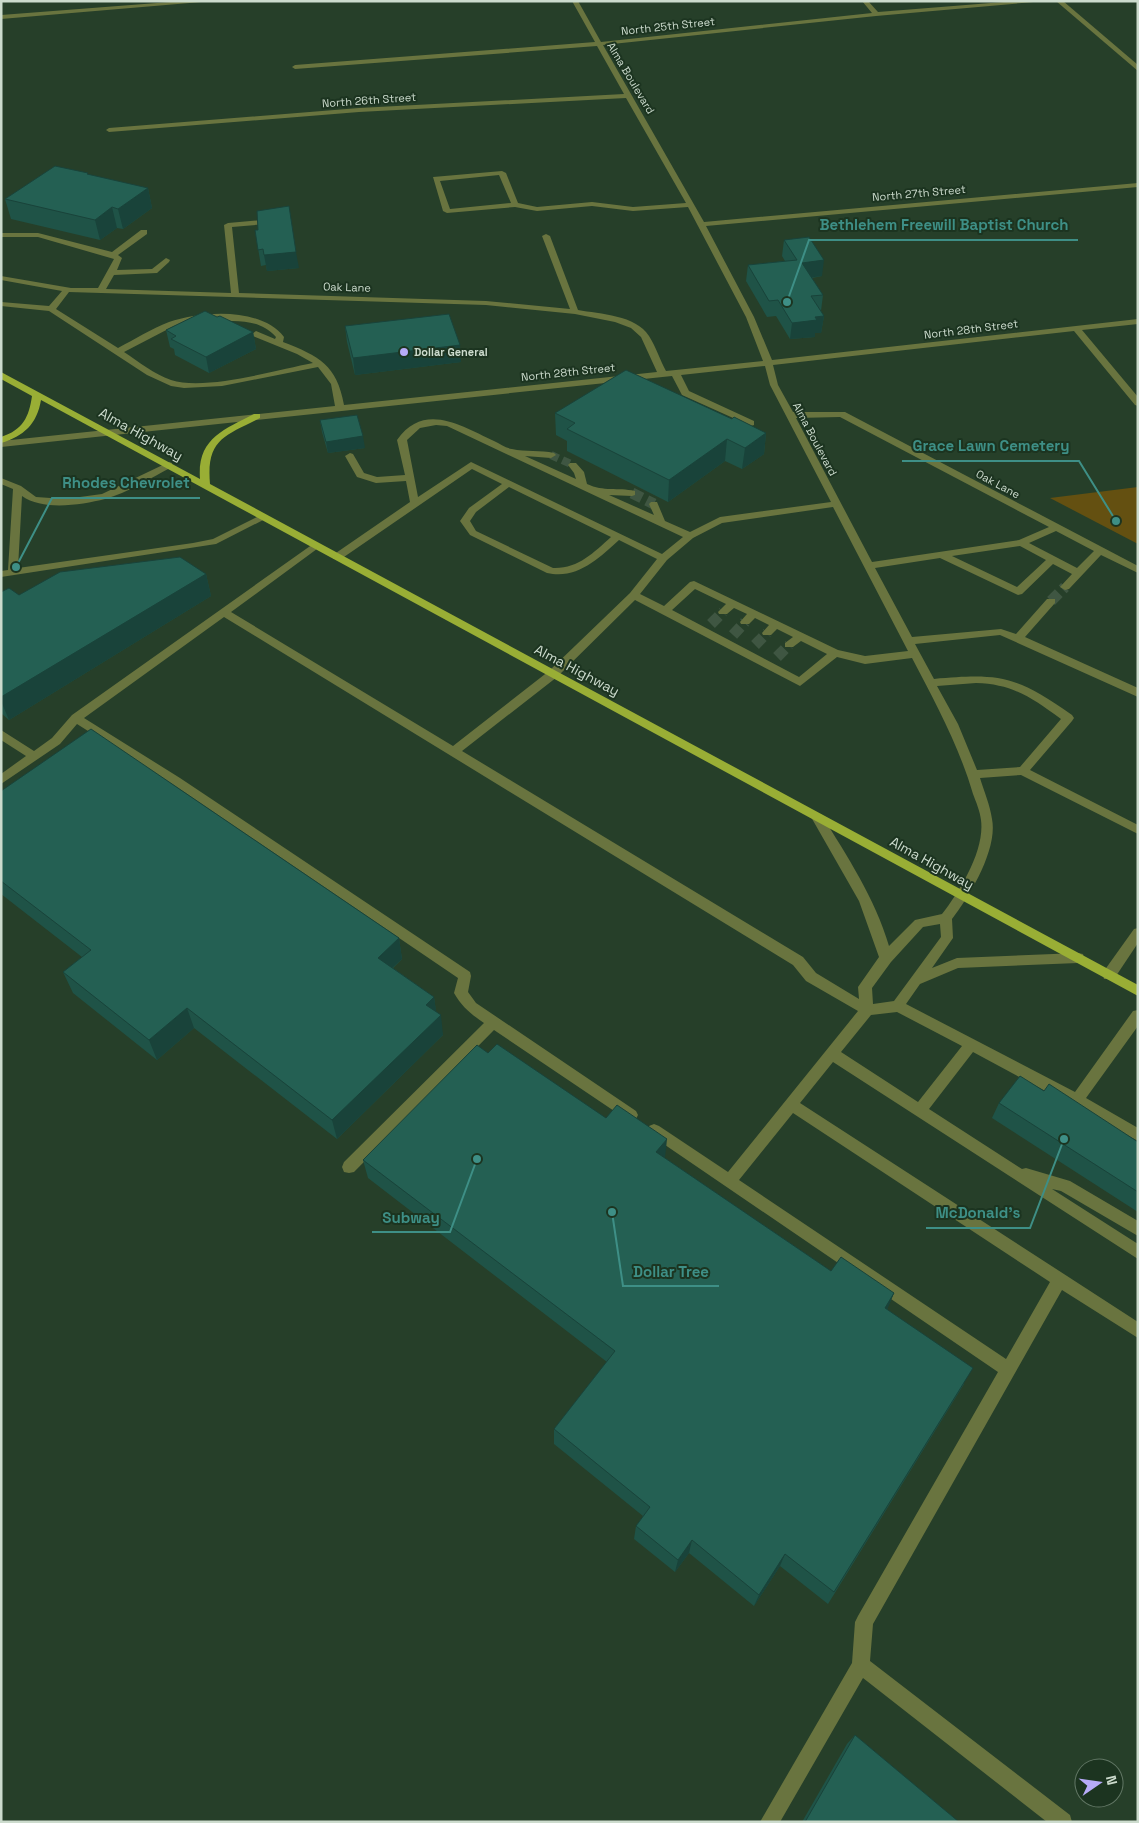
<svg xmlns="http://www.w3.org/2000/svg" width="1139" height="1823" font-family="'Space Grotesk',sans-serif">
  <style>
    .green { fill: #645011 }
    .lines { fill: none; stroke-linecap: round; stroke-linejoin: round }
    .minor-tunnel-far1 { stroke: #3f5642; stroke-width: 8; stroke-dasharray: 8 4.5; stroke-linecap: butt }
    .minor-tunnel { stroke: #3f5642; stroke-width: 11; stroke-dasharray: 11 5.5; stroke-linecap: butt }
    .minor { fill: #69743f; fill-rule: evenodd }
    .major { fill: #99ae35; fill-rule: evenodd }
    .wall { fill: #1f5347 }
    .shaded-wall { fill: #19433a }
    .building { fill: #246053; stroke: #19433a }
    .poi-dot { fill: #b7abf8; stroke: #1c3420; stroke-width: 2 }
    .labels { text-anchor: middle; stroke-width: 4; stroke-linejoin: round; paint-order: stroke }
    .far-street-label { font-size: 11px; fill: #ccdbcd; stroke: #1c3420 }
    .far-poi-label { font-size: 11px; font-weight: bold; fill: #ccdbcd; stroke: #1c3420; text-anchor: start }
    .street-label { font-size: 14px; fill: #ccdbcd; stroke: #1c3420 }
    .leader { fill: none; stroke: #3e8f86; stroke-width: 2 }
    .callout-dot { fill: #3e8f86; stroke: #1c3420; stroke-width: 2 }
    .callout-label { font-size: 15px; text-anchor: middle; font-weight: bold; fill: #3e8f86; stroke: #1c3420; stroke-width: 4; stroke-linejoin: round; paint-order: stroke }
  </style>
  <rect width="100%" height="100%" fill="#263f29"/>
  <polygon class="green" points="1138,487 1138,544 1050,498"/>
  <g class="lines">
    <polyline class="minor-tunnel-far1" points="551,455 573,465"/>
    <g class="minor-tunnel">
      <polyline points="632,493 654,504"/>
      <polyline points="1051,601 1065,587"/>
      <polyline points="711,624 723,612"/>
      <polyline points="733,635 745,622"/>
      <polyline points="755,645 767,633"/>
      <polyline points="777,657 789,645"/>
    </g>
    <g class="minor">
      <polygon points="183,1 213,1 1,19 1,15"/>
      <path d="M572 1H578L601 42 872 13 862 1H868L878 12 1016 1H1045L876 16 603 45 704 222 1138 183V187L706 226 754 317 772 360 1138 319V324L1082 330 1138 397V406L1135 405 1074 331 773 365 778 385 793 412H845L1138 566V573L1101 555 1069 589 1065 590 1060 587 1072 574 1053 564 1022 594 1018 595 940 558 875 568 912 637 1001 629 1016 634 1047 599H1055V603L1025 637 1138 688V697L1000 635 915 644 934 679C1001 673 1016 676 1072 715L1074 718 1072 721 1030 770 1138 825V834L1021 775 980 778C984 791 990 805 992 819 998 849 970 896 952 919L953 938 932 968 957 958 1078 953 1083 954 1084 958 1083 962 1078 963 958 968 920 984 906 1004 1075 1092 1133 1011 1138 1010V1026L1086 1098 1138 1128V1141L973 1052 929 1109 1022 1169 1026 1168 1070 1181 1138 1221V1236L1061 1191 1052 1189 1138 1244V1259L833 1062 800 1103 1138 1322V1338L1062 1290 873 1624 870 1661 1070 1815 1072 1822H1047L863 1678 780 1822H760L852 1663 855 1622 858 1616 998 1372 649 1134 647 1130 649 1126 654 1124 659 1126 728 1172 858 1011 806 981 793 965 224 617 84 718 180 778 470 972 471 976 468 992 476 1003 636 1111 638 1115 636 1119 631 1121 626 1119 494 1030 354 1172 349 1173 344 1172 342 1167 344 1162 484 1023C471 1014 462 1007 454 993L458 978 172 784 77 724 60 744 1 784V774L26 756 1 740V730L34 751 52 738 72 715 313 544H319L321 546 231 612 453 746 549 671 630 593 657 559 619 540C599 558 577 580 547 573L470 535 460 521 469 508 502 484 472 469 341 559H333V555L410 502 406 481 376 483 357 477 345 456 350 453 353 454 364 473 377 477 405 475 397 440C424 401 462 426 494 441 500 444 506 448 512 449 525 452 541 450 554 453L556 455 551 458 525 456 576 479 574 473 568 465 570 463H576L584 472 587 484C604 492 617 487 635 491V495L632 496 609 495 654 515 649 504 651 502H657L665 521 690 532 720 517 831 502 770 385 765 366 681 375 689 391 754 421V425L751 426 682 395 672 376 1 447V441L335 406 331 384 318 367 222 386 184 388 171 386 147 375 49 311 1 306V302L49 306 62 291 1 280V276L71 288H98L114 259 38 237H1V233H38L112 252 141 230H147V234L118 255 122 258 117 270 152 269 166 258 170 260 169 262 157 273 114 275 106 289 231 293 224 225 228 223 263 220H266V224L232 227 239 293 486 301 570 309 542 236 546 234 550 236 578 310C600 314 636 315 649 336 656 347 660 360 666 371L763 361 746 317 688 207 633 211 592 206 537 211 515 207 447 213 443 211 433 177 502 171 506 173 518 203 537 207 592 202 633 207 686 203 626 98 359 112 109 132 106 130 109 128 359 108 624 94 597 46 295 69 292 67 295 65 595 42ZM499 175 511 203 450 209 440 181ZM69 292 486 305 575 314 615 322 631 328 641 337 657 372 344 405C337 365 319 356 283 342L284 337C261 307 202 311 169 322 151 329 135 339 118 348L56 309ZM208 320C233 323 257 316 276 337L275 339 256 331 252 334 253 336 297 354 313 363C276 370 206 391 171 380 154 374 139 362 124 352L174 326ZM840 417 1049 527 1019 540 872 562 796 418ZM436 425 447 426 683 537 662 554 471 462 418 497 407 440 420 428ZM509 487 611 537C593 553 578 569 553 568L476 531 470 521 476 512ZM833 507 908 651 865 656 838 650 694 581 690 582 664 606 640 594 667 560 693 538 722 523ZM1056 531 1094 551 1077 568 1029 543ZM1020 546 1046 560 1017 587 952 556ZM695 589 726 604 718 612 719 614H727L734 608 747 614 740 622 741 624H749L755 618 769 625 762 633 763 635H771L777 629 793 637 785 643V647H793L801 641 827 654 799 677 672 610ZM635 600 800 686 837 657 865 664 912 658C935 702 959 746 973 794 976 802 980 811 981 820 985 850 960 891 942 914L915 920 889 946C875 898 847 856 821 814H813L811 817 859 901 879 957 858 987 859 999 816 973 803 957 462 751 557 677ZM976 683C1013 684 1032 698 1061 719L1020 767 977 770 958 724 937 686ZM940 924 941 937 894 1001 873 1004 872 988 891 962 923 927ZM897 1012 962 1046 918 1102 841 1052 871 1015ZM793 1113 1050 1282 1006 1359 739 1180Z"/>
      <polygon points="1056,1 1063,1 1138,65 1138,71"/>
      <path d="M169 462 172 463V467C152 477 127 493 105 499 81 505 43 511 22 496L18 568 193 543 213 539 261 515 264 514 269 517 216 544 1 577V571L8 570 13 489 1 484V478L21 486 36 497 65 499 102 494Z"/>
      <polygon points="1138,928 1138,943 1114,979 1104,979 1103,975 1104,971 1134,929"/>
    </g>
    <path class="major" d="M1 372 200 479C197 439 223 430 254 414H260V418C225 436 206 439 210 484L1138 985V996L41 400C37 424 24 436 1 443V437C23 430 29 417 32 396L1 379Z"/>
  </g>
  <g class="wall">
    <polygon points="89,175 148,188 152,208 123,229 117,228 100,240 11,219 5,199"/>
    <polygon points="255,230 299,268 267,271 266,265 261,266"/>
    <polygon points="784,240 822,276 812,278 823,295 821,311 824,316 821,333 815,333 815,337 790,339 776,316 767,317 746,281 748,265 785,261 782,256"/>
    <polygon points="217,317 253,332 256,349 209,373 175,355 174,349 170,347 166,330"/>
    <polygon points="345,326 461,362 355,375 347,342"/>
    <polygon points="555,413 732,419 766,433 764,454 742,469 725,461 668,502 567,451 567,441 556,435"/>
    <polygon points="320,420 365,448 328,453 322,432"/>
    <polygon points="206,574 211,596 9,720 2,714 1,715 1,592 19,595"/>
    <polygon points="1,791 399,938 402,959 393,968 434,997 436,1012 443,1035 337,1139 194,1028 157,1060 73,993 63,972 82,957 1,894"/>
    <polygon points="488,1053 665,1158 831,1271 894,1293 887,1309 964,1384 828,1604 780,1566 754,1606 689,1553 675,1572 634,1539 636,1526 643,1516 554,1444 554,1429 607,1362 368,1178 363,1160"/>
    <polygon points="1044,1091 1138,1142 1138,1212 992,1118 999,1103"/>
    <polygon points="855,1735 959,1822 802,1822 847,1744"/>
  </g>
  <g class="shaded-wall">
    <polygon points="148,188 152,208 123,229 118,209"/>
    <polygon points="112,207 117,228 100,240 95,220"/>
    <polygon points="296,252 299,268 267,271 264,255"/>
    <polygon points="824,260 822,276 800,279 802,263"/>
    <polygon points="824,316 821,333 815,333 815,337 790,339 792,323 815,317"/>
    <polygon points="253,332 256,349 209,373 206,357"/>
    <polygon points="460,345 461,362 355,375 353,358"/>
    <polygon points="766,433 764,454 742,469 745,448"/>
    <polygon points="363,436 365,448 328,453 326,442"/>
    <polygon points="727,439 725,461 668,502 669,480"/>
    <polygon points="206,574 211,596 9,720 1,701 1,697"/>
    <polygon points="399,938 402,959 381,978 378,958"/>
    <polygon points="434,997 437,1017 426,1005"/>
    <polygon points="187,1008 194,1028 157,1060 149,1040"/>
    <polygon points="441,1015 443,1035 337,1139 332,1120"/>
    <polygon points="667,1139 665,1158 656,1152"/>
    <polygon points="894,1293 887,1310 885,1308"/>
    <polygon points="692,1540 689,1553 675,1572 678,1560"/>
    <polygon points="785,1554 780,1566 754,1606 759,1595"/>
  </g>
  <g class="building">
    <polygon points="55,166 88,173 87,174 148,188 118,209 112,207 95,220 5,199"/>
    <polygon points="289,206 296,252 264,255 263,249 258,250 255,230 258,230 257,211"/>
    <polygon points="809,237 824,260 802,263 823,295 811,296 824,316 815,317 817,320 792,323 778,300 769,301 748,265 797,260 784,240"/>
    <polygon points="205,311 217,317 220,316 253,332 206,357 171,339 176,336 166,330"/>
    <polygon points="449,314 460,345 353,358 345,326"/>
    <polygon points="626,370 732,419 734,417 766,433 745,448 727,439 669,480 567,429 575,423 555,413"/>
    <polygon points="357,415 363,436 326,442 320,420"/>
    <polygon points="180,557 206,574 1,697 1,592 9,588 19,595 60,572"/>
    <polygon points="91,729 399,938 378,958 434,997 426,1005 441,1015 332,1120 187,1008 149,1040 63,972 91,950 1,881 1,791"/>
    <polygon points="497,1044 606,1118 617,1105 667,1139 656,1152 831,1271 841,1257 894,1293 885,1308 973,1368 834,1592 785,1554 759,1595 692,1540 678,1560 636,1526 650,1507 554,1429 615,1351 363,1160 477,1045 488,1053"/>
    <polygon points="1020,1076 1044,1091 1049,1084 1138,1142 1138,1192 999,1103"/>
    <polygon points="855,1735 959,1822 805,1822"/>
  </g>
  <circle class="poi-dot" cx="404" cy="352" r="5"/>
  <g class="labels">
    <g class="far-street-label">
      <text transform="translate(668 26) rotate(-6)" y="4">North 25th Street</text>
      <text transform="translate(631 78) rotate(59)" y="4">Alma Boulevard</text>
      <text transform="translate(369 100) rotate(-4)" y="4">North 26th Street</text>
      <text transform="translate(919 193) rotate(-5)" y="4">North 27th Street</text>
      <text transform="translate(347 287) rotate(2)" y="4">Oak Lane</text>
      <text transform="translate(971 329) rotate(-7)" y="4">North 28th Street</text>
      <text transform="translate(568 372) rotate(-6)" y="4">North 28th Street</text>
      <text transform="translate(815 439) rotate(62)" y="4">Alma Boulevard</text>
      <text transform="translate(998 484) rotate(28)" y="4">Oak Lane</text>
    </g>
    <g class="far-poi-label">
      <text x="414" y="356">Dollar General</text>
    </g>
    <g class="street-label">
      <text transform="translate(141 434) rotate(29)" y="5">Alma Highway</text>
      <text transform="translate(577 670) rotate(28)" y="5">Alma Highway</text>
      <text transform="translate(932 863) rotate(29)" y="5">Alma Highway</text>
    </g>
  </g>
  <path class="leader" d="M787 302L809 240H1078M1116 521L1079 461H902M16 567L52 498H200M1064 1139L1030 1228H926M477 1159L450 1232H372M612 1212L623 1286H719"/>
  <g class="callout-dot">
    <circle cx="787" cy="302" r="5"/>
    <circle cx="1116" cy="521" r="5"/>
    <circle cx="16" cy="567" r="5"/>
    <circle cx="1064" cy="1139" r="5"/>
    <circle cx="477" cy="1159" r="5"/>
    <circle cx="612" cy="1212" r="5"/>
  </g>
  <g class="callout-label">
    <text x="944" y="230">Bethlehem Freewill Baptist Church</text>
    <text x="991" y="451">Grace Lawn Cemetery</text>
    <text x="126" y="488">Rhodes Chevrolet</text>
    <text x="978" y="1218">McDonald's</text>
    <text x="411" y="1223">Subway</text>
    <text x="671" y="1277">Dollar Tree</text>
  </g>
  <rect width="1139" height="1823" fill="none" stroke="#ccdbcd" stroke-width="5"/>
  <g transform="translate(1099 1783) rotate(77)"><circle r="24" fill="#1c3420" stroke="#627765"/>
  <path d="M0-4L9 19L0 12L-9 19Z" fill="#b7abf8"/>
  <text y="-8" font-size="14" font-weight="bold" text-anchor="middle" fill="#ccdbcd">N</text>
  </g>
</svg>
